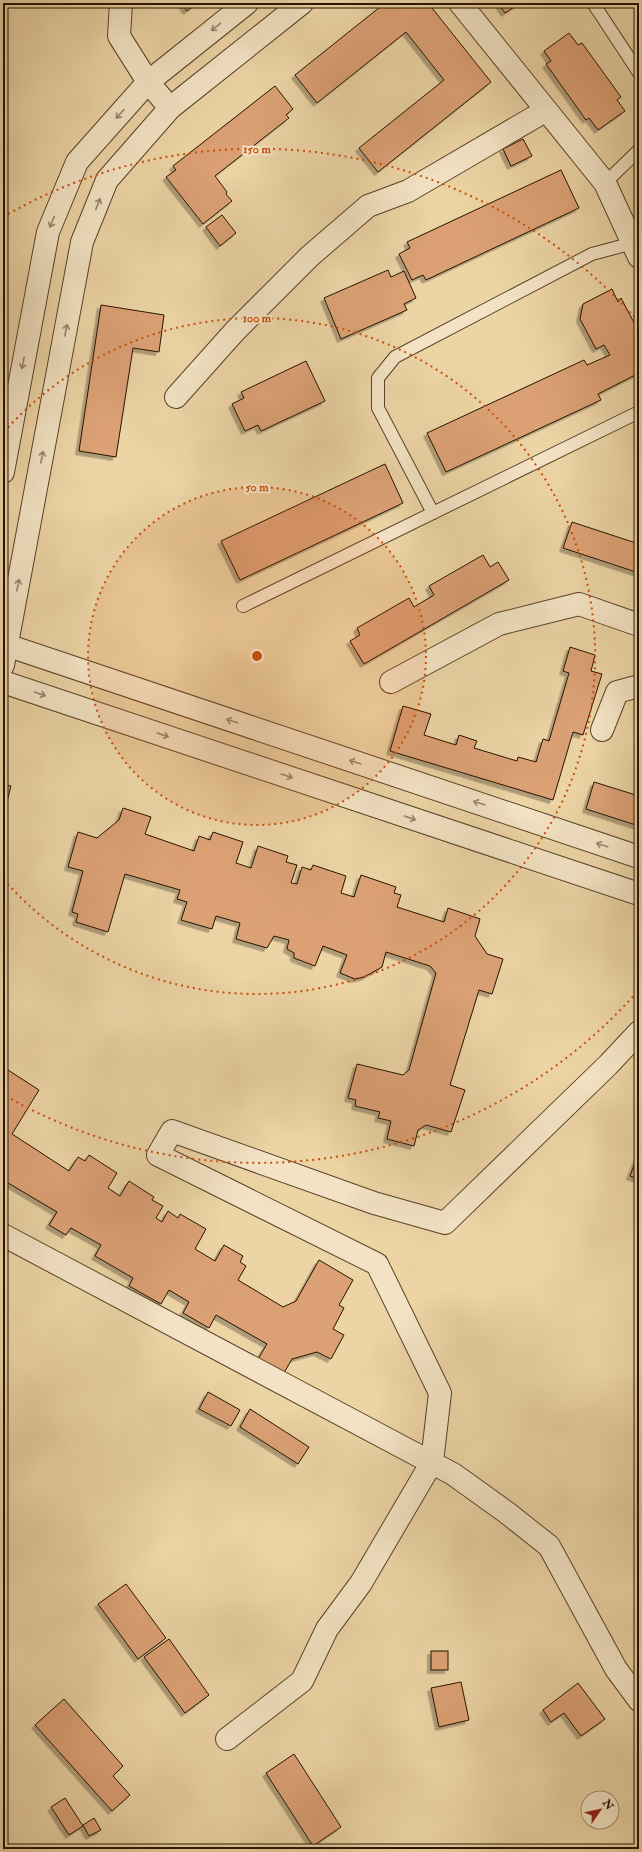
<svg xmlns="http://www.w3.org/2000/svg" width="642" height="1852" font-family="'IM FELL Double Pica',serif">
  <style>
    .building { fill: #dba174; stroke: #251300; filter: url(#shadow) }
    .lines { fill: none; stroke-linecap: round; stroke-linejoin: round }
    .service-casing { stroke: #574329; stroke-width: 14 }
    .minor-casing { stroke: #574329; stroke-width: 24 }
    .service { stroke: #f3e3c4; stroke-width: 12 }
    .minor { stroke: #f3e3c4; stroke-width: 22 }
    .oneway { stroke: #96856c }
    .ring { fill: none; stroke: #cb4e0a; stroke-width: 2; stroke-dasharray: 2 4 }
    .centre { fill: #cb4e0a; stroke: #f3e3c4; stroke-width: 2 }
    .ring-label { font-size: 12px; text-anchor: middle; font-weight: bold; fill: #cb4e0a; stroke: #f3e3c4; stroke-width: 4; stroke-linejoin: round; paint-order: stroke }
  </style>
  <defs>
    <filter id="shadow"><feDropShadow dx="-3.5" dy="3.5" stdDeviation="0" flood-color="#0004"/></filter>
  </defs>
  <rect width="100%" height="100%" fill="#ecd4a5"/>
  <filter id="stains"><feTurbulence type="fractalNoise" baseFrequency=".005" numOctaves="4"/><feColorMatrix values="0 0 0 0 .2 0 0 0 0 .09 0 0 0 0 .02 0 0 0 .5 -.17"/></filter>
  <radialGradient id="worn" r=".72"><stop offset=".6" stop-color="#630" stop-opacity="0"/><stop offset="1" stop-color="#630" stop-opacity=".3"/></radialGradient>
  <g class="building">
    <polygon points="181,3 197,3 187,11"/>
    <polygon points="385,3 428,3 491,82 378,172 359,148 444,80 406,32 317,103 295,75"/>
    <polygon points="498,3 520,3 505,13"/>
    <polygon points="569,33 578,45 582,43 621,97 617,100 625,111 598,130 589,118 586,120 546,64 551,61 544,51"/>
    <polygon points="275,86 293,109 286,115 289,118 215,176 227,192 226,194 232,201 203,224 166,177 176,170 173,166"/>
    <polygon points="523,139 532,156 511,166 503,149"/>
    <polygon points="561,170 579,208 426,280 423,275 412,280 399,254 410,248 407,242"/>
    <polygon points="222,215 236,233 220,246 206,227"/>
    <polygon points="388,270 391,277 404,271 416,298 404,304 407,310 341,339 324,298"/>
    <polygon points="612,289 618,302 621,298 639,332 639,373 598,394 601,400 446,472 427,433 584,360 587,365 610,355 604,345 596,349 580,319 583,304"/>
    <polygon points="101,305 164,315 159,352 133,348 116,457 79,451"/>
    <polygon points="306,361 325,401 261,431 258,425 245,431 232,404 244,398 241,392"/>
    <polygon points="385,464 403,503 240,580 221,541"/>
    <polygon points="572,522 639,544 639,573 563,548"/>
    <polygon points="483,555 490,567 498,562 509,580 364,664 350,641 360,635 357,628 409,598 414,607 434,595 429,586"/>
    <polygon points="570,647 595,655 591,671 602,674 583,735 573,732 553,800 390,751 403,706 431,714 424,735 456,745 459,735 477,741 474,748 517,761 518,757 536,762 543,739 549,741 569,673 563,671"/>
    <polygon points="594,782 639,796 639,826 586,809"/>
    <polygon points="3,784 11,786 5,810 3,809"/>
    <polygon points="123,808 151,817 145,834 194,851 199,836 210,840 213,832 243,842 236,863 251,868 258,846 288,856 286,862 297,865 291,883 297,884 302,867 311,870 313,865 346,876 341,893 354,897 361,875 396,887 394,893 401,895 397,907 444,922 448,908 480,919 475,936 487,954 503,959 492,994 479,990 450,1085 465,1090 451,1132 426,1125 418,1130 414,1146 387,1139 391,1121 378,1118 380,1112 355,1106 356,1100 348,1098 357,1064 403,1075 409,1070 436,973 430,966 386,952 382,967 364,977 355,979 340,973 347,955 323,946 315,966 294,958 294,953 287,949 289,940 274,936 267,948 236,939 240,923 216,916 212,929 181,920 187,902 177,899 180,890 125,874 108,932 76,922 78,914 72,912 83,871 68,867 78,832 97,838 119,820"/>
    <polygon points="8,1070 39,1090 12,1134 69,1171 78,1157 85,1161 89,1155 117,1173 108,1188 120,1196 129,1181 154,1197 152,1200 163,1206 156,1218 162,1222 168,1211 178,1218 180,1214 206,1229 195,1249 215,1261 224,1245 243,1256 240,1262 246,1266 238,1280 283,1307 296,1301 319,1260 353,1280 339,1305 344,1308 333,1329 344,1335 331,1359 317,1352 292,1359 281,1378 255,1364 267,1344 216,1315 209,1328 183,1313 189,1302 169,1290 161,1304 129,1286 133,1278 95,1256 101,1245 71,1228 66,1235 49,1225 57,1212 3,1180 3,1078"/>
    <polygon points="639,1153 639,1179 630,1176"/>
    <polygon points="208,1392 240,1410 231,1426 199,1409"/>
    <polygon points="250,1409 309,1447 298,1464 240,1427"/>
    <polygon points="126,1584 166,1638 138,1659 98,1604"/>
    <polygon points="169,1639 209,1695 185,1713 144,1657"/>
    <rect x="431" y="1651" width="17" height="19"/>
    <polygon points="461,1682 469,1720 439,1727 431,1688"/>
    <polygon points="578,1683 605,1719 581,1736 564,1713 551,1722 543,1710"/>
    <polygon points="64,1699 123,1766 113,1776 130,1795 112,1811 35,1725"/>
    <polygon points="294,1754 341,1827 313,1846 266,1773"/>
    <polygon points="65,1798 83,1826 69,1835 51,1807"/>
    <polygon points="94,1818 101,1830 89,1836 83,1825"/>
  </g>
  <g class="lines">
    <defs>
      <g id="service">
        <polyline points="593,3 639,73"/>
        <polyline points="605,183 639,150"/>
        <polyline points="433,513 378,408 378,378 395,357 592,254 633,243"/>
        <polyline points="243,606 639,412"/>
      </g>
      <g id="minor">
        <polyline points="121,3 119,36 148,82 170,108"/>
        <polyline points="460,3 605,183 639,257"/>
        <polyline points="176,397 235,331 310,256 368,206 408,191 545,111"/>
        <polyline points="3,472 48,232 77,162 148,82 247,3"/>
        <polyline points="3,644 639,857"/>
        <polyline points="3,665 82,242 107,180 170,108 302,3"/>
        <polyline points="3,682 639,894"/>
        <polyline points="391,682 499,624 579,604 639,625"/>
        <polyline points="602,730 617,692 639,686"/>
        <polyline points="3,1235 453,1474 506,1512 549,1546 616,1669 639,1700"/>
        <polyline points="227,1739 302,1681 327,1629 361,1583 432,1462 440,1393 377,1264 158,1155 172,1131 374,1203 445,1223 608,1065 639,1032"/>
      </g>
    </defs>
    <use href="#service" class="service-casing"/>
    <use href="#minor" class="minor-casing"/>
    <use href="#service" class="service"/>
    <use href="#minor" class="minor"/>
  </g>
  <defs><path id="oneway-shaft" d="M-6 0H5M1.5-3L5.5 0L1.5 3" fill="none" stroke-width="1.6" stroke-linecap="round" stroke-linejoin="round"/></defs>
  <g class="oneway">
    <use href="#oneway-shaft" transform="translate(216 27) rotate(141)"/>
    <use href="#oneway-shaft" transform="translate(120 114) rotate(132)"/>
    <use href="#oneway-shaft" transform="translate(98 204) rotate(-68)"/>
    <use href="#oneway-shaft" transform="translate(52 222) rotate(112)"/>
    <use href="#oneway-shaft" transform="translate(66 330) rotate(-79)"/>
    <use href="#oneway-shaft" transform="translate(23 363) rotate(101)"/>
    <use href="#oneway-shaft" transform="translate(42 457) rotate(-79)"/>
    <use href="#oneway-shaft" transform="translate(18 585) rotate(-79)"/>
    <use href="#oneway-shaft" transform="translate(40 694) rotate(19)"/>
    <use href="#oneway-shaft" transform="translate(232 721) rotate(-162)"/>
    <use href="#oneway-shaft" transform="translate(163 735) rotate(19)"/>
    <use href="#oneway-shaft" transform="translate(355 762) rotate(-162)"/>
    <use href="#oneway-shaft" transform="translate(287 776) rotate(19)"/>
    <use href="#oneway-shaft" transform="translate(479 803) rotate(-162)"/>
    <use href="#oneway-shaft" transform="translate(410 818) rotate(19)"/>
    <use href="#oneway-shaft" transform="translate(602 845) rotate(-162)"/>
  </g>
  <circle cx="257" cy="656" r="169" fill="#cb4e0a" fill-opacity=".12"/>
  <g class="ring">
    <circle cx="257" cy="656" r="169"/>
    <path d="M4 432A338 338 0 1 1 4 880"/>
    <path d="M637 992A507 507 0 0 1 4 1095M3 217A507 507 0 0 1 637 320"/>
  </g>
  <circle cx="257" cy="656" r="6" class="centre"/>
  <g class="ring-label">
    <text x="257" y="153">150 m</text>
    <text x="257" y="322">100 m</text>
    <text x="257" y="491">50 m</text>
  </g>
  <rect width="642" height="1852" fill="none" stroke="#ecd4a5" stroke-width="16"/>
  <rect x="4" y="4" width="634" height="1844" fill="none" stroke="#251300" stroke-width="2"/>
  <rect x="8" y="8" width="626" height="1836" fill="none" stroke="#251300"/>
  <g transform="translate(600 1810) rotate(56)"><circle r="19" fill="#f3e3c4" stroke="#a19076"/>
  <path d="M0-3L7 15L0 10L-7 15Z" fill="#8f2418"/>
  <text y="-6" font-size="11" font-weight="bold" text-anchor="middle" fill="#251300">N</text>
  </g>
  <rect width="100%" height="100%" filter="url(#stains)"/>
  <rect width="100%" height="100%" fill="url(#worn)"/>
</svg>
